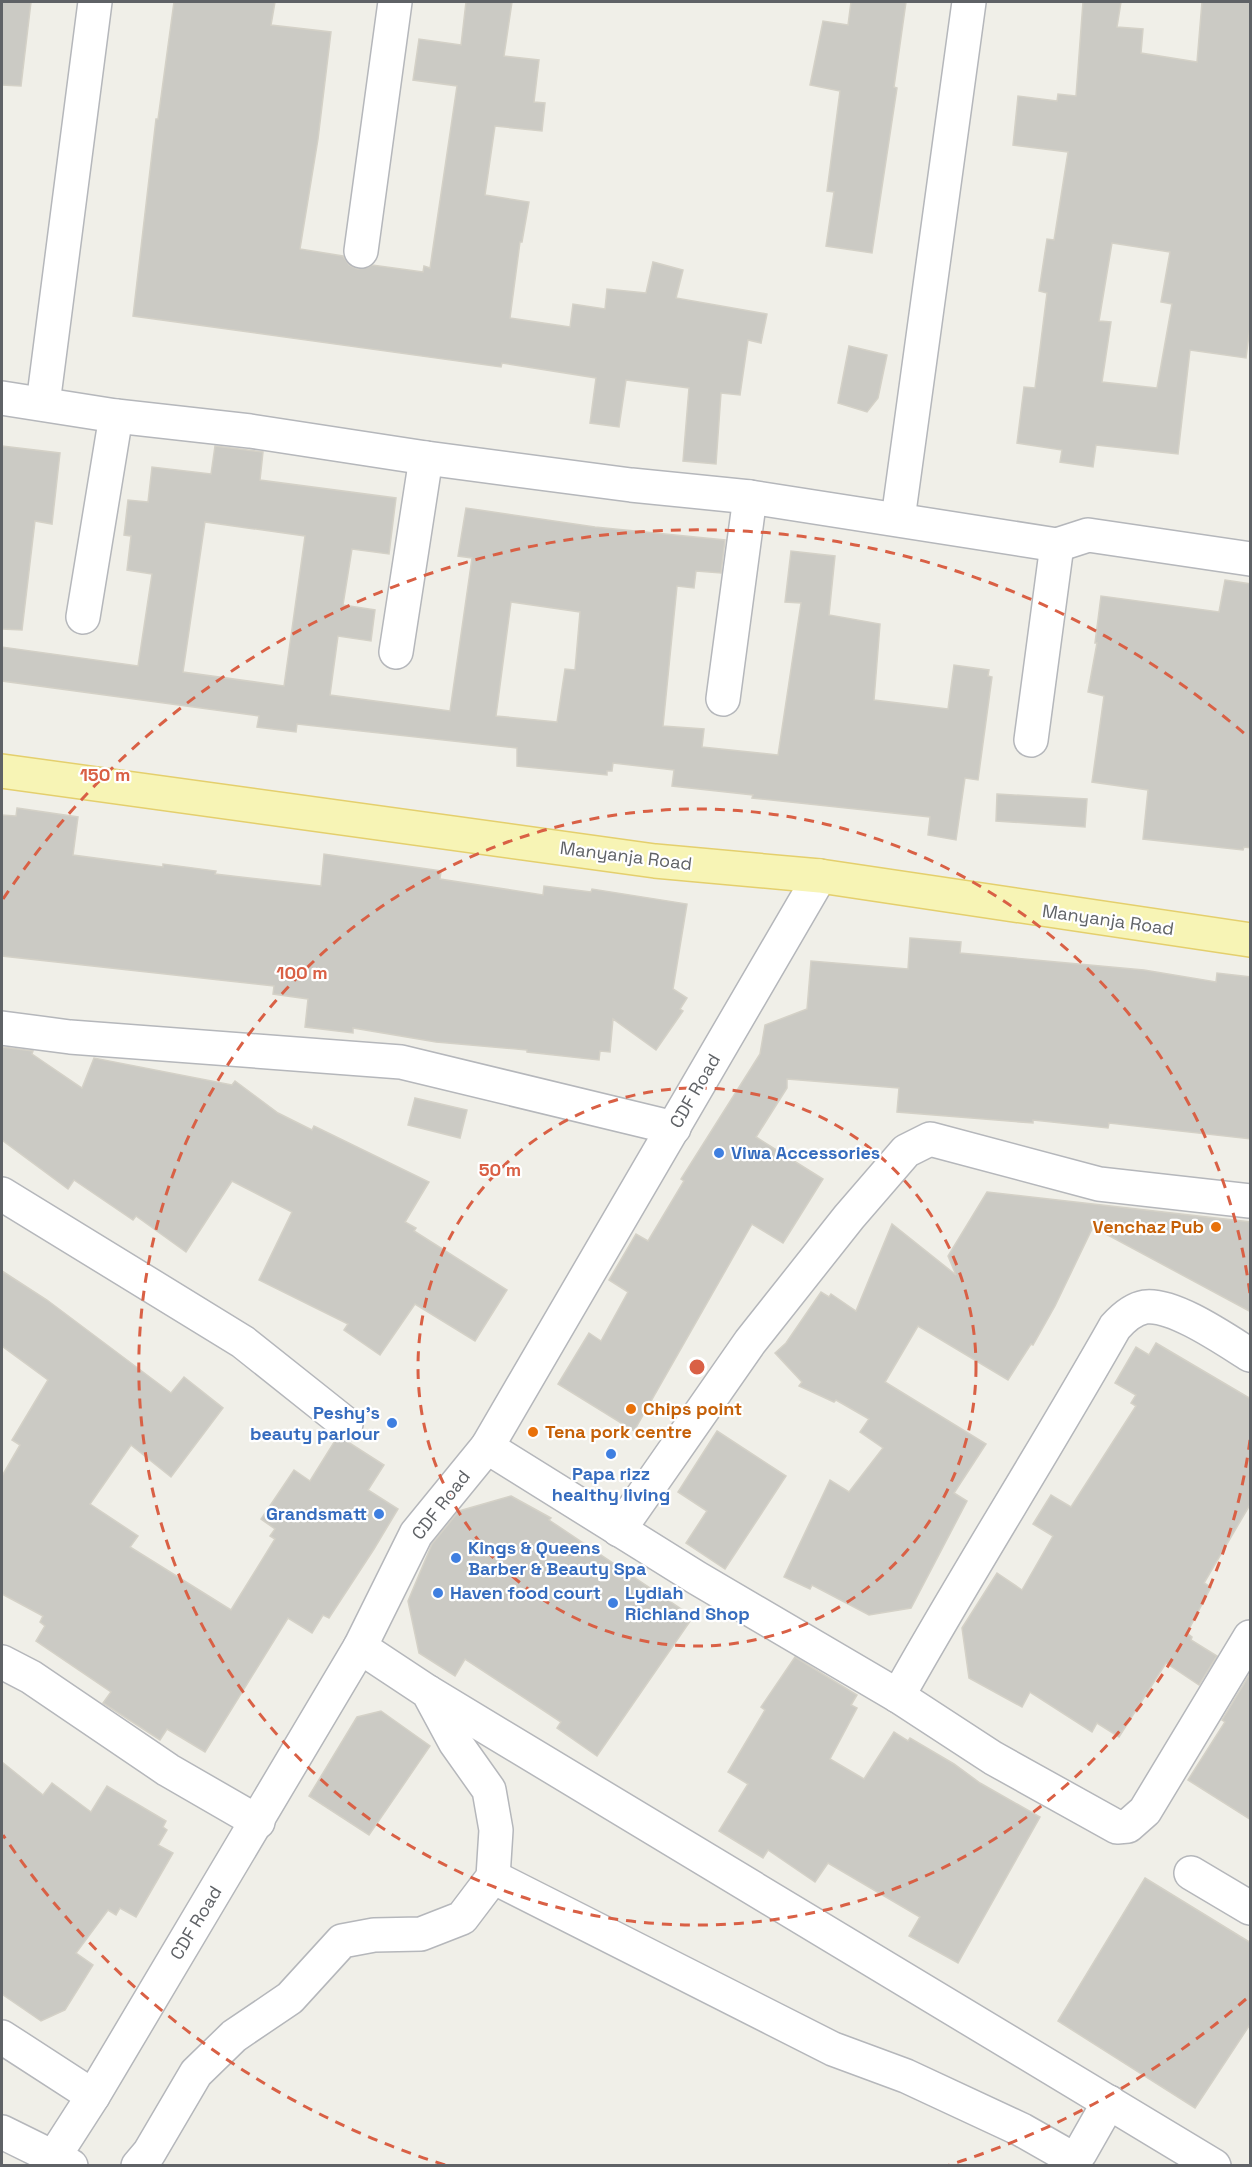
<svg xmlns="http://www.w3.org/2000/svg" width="1252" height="2167" font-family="'Space Grotesk',sans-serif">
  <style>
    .building { fill: #cbcac4; stroke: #d4d1c7; stroke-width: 1.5; fill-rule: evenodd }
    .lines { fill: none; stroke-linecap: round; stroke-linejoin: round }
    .minor-casing { stroke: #b5b7bb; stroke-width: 36 }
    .major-casing { stroke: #e4cf6d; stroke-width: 36 }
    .minor { stroke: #fff; stroke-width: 33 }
    .major { stroke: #f7f4b5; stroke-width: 33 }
    .ring { fill: none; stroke: #d96045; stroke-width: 3; stroke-dasharray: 10 8 }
    .shop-dot { fill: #3f7fe0; stroke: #fff; stroke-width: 2 }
    .food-dot { fill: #e8710a; stroke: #fff; stroke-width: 2 }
    .labels { text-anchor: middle; stroke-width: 4.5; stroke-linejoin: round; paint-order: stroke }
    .street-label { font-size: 18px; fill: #5f6266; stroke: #fff }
    .shop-label { font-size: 18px; font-weight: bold; fill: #366cbe; stroke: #fff; text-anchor: start }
    .food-label { font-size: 18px; font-weight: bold; fill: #c56008; stroke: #fff; text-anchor: start }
    .centre { fill: #d96045; stroke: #fff; stroke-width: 3 }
    .ring-label { font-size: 18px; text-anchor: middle; font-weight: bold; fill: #d96045; stroke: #fff; stroke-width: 4.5; stroke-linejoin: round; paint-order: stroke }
  </style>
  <rect width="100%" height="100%" fill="#f0efe8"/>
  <g class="building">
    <polygon points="2,2 31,2 21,86 2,85"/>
    <polygon points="174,2 275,2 271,25 331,32 318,139 300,249 343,256 349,265 358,269 372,265 423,272 424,266 430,268 457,86 413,80 419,39 461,45 466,2 512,2 504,56 539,60 534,102 545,103 542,131 495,126 485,195 529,202 522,242 520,242 510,318 570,327 573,304 605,309 607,289 646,293 653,262 683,270 676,298 767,314 761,343 748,340 740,395 721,393 716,464 683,461 689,388 626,380 619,427 590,423 596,378 502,363 501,367 133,316 156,119 158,119"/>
    <polygon points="851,2 906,2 894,87 897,88 872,253 826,246 834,192 827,191 840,91 810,85 823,21 848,25"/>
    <path d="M1083 2H1121L1117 27 1143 29 1141 53 1197 62 1202 2H1251V319L1246 358 1190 350 1178 454 1096 445 1093 467 1060 462 1062 450 1017 443 1024 387 1035 388 1047 293 1039 291 1047 239 1054 240 1068 152 1013 145 1018 96 1057 101 1058 94 1076 96ZM1112 243 1170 252 1161 302 1172 304 1157 388 1102 382 1111 322 1099 321Z"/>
    <polygon points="849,346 887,355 878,398 867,412 838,403"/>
    <polygon points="2,446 60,453 52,524 35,521 22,630 2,629"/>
    <path d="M215 446 263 452 260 480 396 498 389 554 352 549 343 605 375 610 371 641 338 636 330 695 450 711 472 558 458 556 466 508 595 527 725 540 721 573 696 571 694 588 677 586 663 726 704 729 702 747 778 755 801 603 785 602 791 551 835 556 829 615 880 624 874 700 948 709 954 665 989 670 988 676 992 677 978 780 965 778 956 840 928 835 930 817 752 798 753 795 672 786 674 770 613 763 612 771H607V775L517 766V748L297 724 296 732 257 727 259 716 2 681V647L138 666 152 574 127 570 131 536 124 535 128 500 148 502 152 467 211 474ZM205 522 305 536 284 686 183 672ZM511 602 580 612 575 670 565 669 557 722 496 716Z"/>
    <polygon points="1225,580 1251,584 1251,848 1244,847 1243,850 1143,839 1148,790 1092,782 1104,696 1088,692 1097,643 1095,643 1101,596 1219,612"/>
    <polygon points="997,794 1087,799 1085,827 996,821"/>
    <polygon points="17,808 78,817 73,855 163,867 163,864 216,871 215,874 321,886 324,854 441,871 440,879 543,895 544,886 591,892 592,889 687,904 673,989 687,998 680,1009 683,1011 656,1050 613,1019 610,1052 600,1051 599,1060 527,1052 527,1050 436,1042 353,1028 353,1033 305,1027 308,999 273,994 274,986 2,956 2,815 16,816"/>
    <polygon points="910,938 961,942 960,953 1144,970 1216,982 1217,973 1251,977 1251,1139 1109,1123 1108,1128 1033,1120 1033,1123 897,1112 899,1088 787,1079 787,1088 756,1137 823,1179 783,1243 752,1224 634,1431 558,1384 589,1333 601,1341 628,1292 609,1280 636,1234 648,1241 684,1181 681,1179 760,1054 765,1025 807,1009 811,961 908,969"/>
    <polygon points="2,1047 33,1051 32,1054 82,1088 94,1058 232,1085 235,1081 278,1113 312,1130 314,1126 429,1182 405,1222 416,1228 414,1231 507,1290 475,1341 415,1304 380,1355 344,1330 348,1324 259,1280 292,1212 232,1181 186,1252 136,1216 133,1220 74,1180 68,1189 2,1140"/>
    <polygon points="415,1098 467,1110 460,1138 408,1125"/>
    <polygon points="987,1192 1251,1222 1251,1312 1093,1227 1055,1306 1033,1345 1031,1344 1008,1380 918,1326 885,1382 986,1444 954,1493 967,1501 911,1608 869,1615 812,1585 810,1589 784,1577 830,1480 849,1492 883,1448 860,1432 869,1419 836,1400 834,1402 799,1386 802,1382 775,1353 786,1343 821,1292 829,1297 831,1294 856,1311 892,1224 956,1275 948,1256"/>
    <polygon points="2,1271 47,1300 171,1393 184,1377 223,1408 171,1477 131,1445 90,1504 138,1536 130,1547 231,1610 275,1539 270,1536 275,1529 261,1519 294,1470 310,1481 336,1439 348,1442 384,1465 368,1490 398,1509 374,1549 329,1618 323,1615 312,1633 288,1618 205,1752 167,1729 160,1740 103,1703 111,1692 36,1641 45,1626 40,1622 43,1616 2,1594 2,1476 20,1445 12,1440 48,1380 2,1346"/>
    <polygon points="1156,1343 1251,1399 1251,1503 1204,1583 1211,1587 1187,1633 1192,1637 1191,1640 1217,1656 1199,1685 1166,1663 1119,1737 1097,1723 1092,1732 1030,1692 1022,1707 969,1678 962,1628 997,1573 1022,1590 1053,1536 1033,1524 1051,1495 1071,1507 1136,1406 1131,1403 1136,1395 1115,1383 1136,1347 1149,1355"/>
    <polygon points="717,1431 786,1476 725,1569 686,1543 707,1511 678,1492"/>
    <polygon points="511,1496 551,1518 549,1520 693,1617 597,1756 557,1728 561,1722 465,1659 455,1676 419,1653 408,1601 432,1544 459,1511"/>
    <polygon points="795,1657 857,1695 851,1705 857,1708 830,1759 864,1779 894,1732 908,1741 910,1738 954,1764 980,1783 1040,1817 958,1963 909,1936 920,1917 828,1863 815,1882 768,1850 763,1858 719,1831 748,1784 728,1772 765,1710 761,1707"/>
    <polygon points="1251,1672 1251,1820 1188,1780 1225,1722 1222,1720"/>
    <polygon points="381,1711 430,1746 369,1835 309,1796 357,1717"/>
    <polygon points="2,1762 43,1795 52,1783 91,1812 107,1786 166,1821 163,1827 167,1830 158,1845 173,1853 136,1917 120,1908 116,1915 108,1910 76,1953 93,1965 65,2010 41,2021 2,1994"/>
    <polygon points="1145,1878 1251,1943 1251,2023 1195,2108 1058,2021"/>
  </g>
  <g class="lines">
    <defs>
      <g id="minor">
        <polyline points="361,251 395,2"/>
        <polyline points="2,398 116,416 250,431 426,458 631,485 750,497 1057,545 1088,535 1250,559"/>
        <polyline points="43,404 95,2"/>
        <polyline points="898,519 969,2"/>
        <polyline points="83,617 116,416"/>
        <polyline points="396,652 426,458"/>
        <polyline points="723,699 750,497"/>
        <polyline points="1031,740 1057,545"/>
        <polyline points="2,1028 70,1037 401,1062 674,1128"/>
        <polyline points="2,1194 243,1342 346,1424"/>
        <polyline points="487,1447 697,1578 898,1696 993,1758 1117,1827 1128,1826 1145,1811 1250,1637"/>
        <polyline points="619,1530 750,1342 849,1217 906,1151 930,1139 1099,1184 1250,1201"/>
        <polyline points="2,1662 31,1677 168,1770 258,1822"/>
        <polyline points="428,1692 1214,2166"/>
        <path d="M898 1696C968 1571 1045 1451 1115 1327 1123 1318 1133 1309 1145 1307 1173 1303 1226 1340 1250 1355"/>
        <polyline points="1191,1873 1250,1908"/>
        <polyline points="493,1877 833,2049 906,2076 1022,2130 1066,2155 1080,2153 1109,2102"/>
        <polyline points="2,2037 93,2096"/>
        <polyline points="2,2132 71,2166"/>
        <polyline points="48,2166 93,2096 360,1647 416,1534 487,1447 820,876"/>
        <polyline points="138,2166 149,2153 196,2073 234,2036 290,1998 342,1941 374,1935 421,1934 462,1918 493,1877 496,1830 489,1790 455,1742 428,1692 360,1647"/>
      </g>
      <polyline id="major" points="2,771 655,861 820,876 1250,940"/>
    </defs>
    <use href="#minor" class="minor-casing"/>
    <use href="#major" class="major-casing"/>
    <use href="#minor" class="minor"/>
    <use href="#major" class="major"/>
  </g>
  <g class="ring">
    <circle cx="697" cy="1367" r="279"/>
    <path d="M1250 1440A558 558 0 1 1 1250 1294"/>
    <path d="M1246 1999A837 837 0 0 1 949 2165M445 2165A837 837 0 0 1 3 1835M3 899A837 837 0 0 1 1246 735"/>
  </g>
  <g class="shop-dot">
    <circle cx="719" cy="1153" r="6"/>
    <circle cx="392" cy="1423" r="6"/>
    <circle cx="611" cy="1454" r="6"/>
    <circle cx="379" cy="1514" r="6"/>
    <circle cx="456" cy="1558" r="6"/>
    <circle cx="438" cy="1593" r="6"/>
    <circle cx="613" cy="1603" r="6"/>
  </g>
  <g class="food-dot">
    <circle cx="1216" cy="1227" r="6"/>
    <circle cx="631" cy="1409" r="6"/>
    <circle cx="533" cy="1432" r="6"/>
  </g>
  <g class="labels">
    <g class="street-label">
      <text transform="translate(626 856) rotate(7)" y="6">Manyanja Road</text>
      <text transform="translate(1108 920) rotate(8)" y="6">Manyanja Road</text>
      <text transform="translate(695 1091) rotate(-60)" y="6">CDF Road</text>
      <text transform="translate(441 1505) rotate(-52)" y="6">CDF Road</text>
      <text transform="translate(196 1923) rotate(-59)" y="6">CDF Road</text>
    </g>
    <g class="shop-label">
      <text x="731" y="1159">Viwa Accessories</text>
      <text x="380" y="1419" text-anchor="end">Peshy's<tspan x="380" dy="21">beauty parlour</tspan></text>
      <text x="611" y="1480" text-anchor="middle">Papa rizz<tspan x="611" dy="21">healthy living</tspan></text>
      <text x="367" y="1520" text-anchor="end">Grandsmatt</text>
      <text x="468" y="1554">Kings &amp; Queens<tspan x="468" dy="21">Barber &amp; Beauty Spa</tspan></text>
      <text x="450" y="1599">Haven food court</text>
      <text x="625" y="1599">Lydiah<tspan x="625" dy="21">Richland Shop</tspan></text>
    </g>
    <g class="food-label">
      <text x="1204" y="1233" text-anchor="end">Venchaz Pub</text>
      <text x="643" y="1415">Chips point</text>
      <text x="545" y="1438">Tena pork centre</text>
    </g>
  </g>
  <circle cx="697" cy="1367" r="9" class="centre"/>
  <g class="ring-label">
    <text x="105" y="781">150 m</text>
    <text x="302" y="979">100 m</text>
    <text x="500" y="1176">50 m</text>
  </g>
  <rect width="1252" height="2167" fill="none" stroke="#5f6266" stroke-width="6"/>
</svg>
